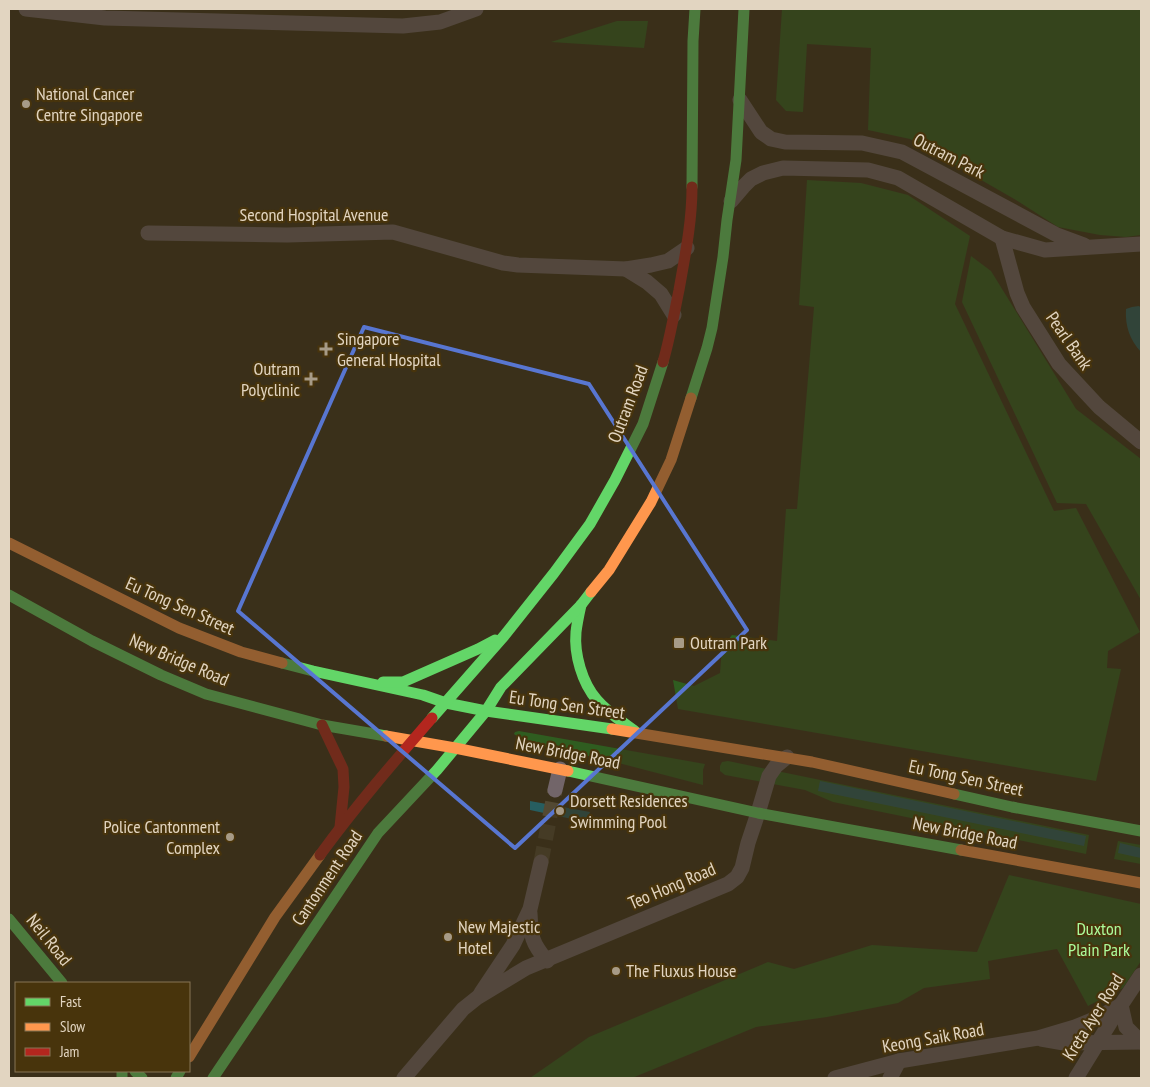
<svg xmlns="http://www.w3.org/2000/svg" width="1150" height="1087" font-family="'PT Sans Narrow',sans-serif">
  <style>
    .green { fill: #2f5d20 }
    .water { fill: #275e60 }
    .lines { fill: none; stroke-linecap: round; stroke-linejoin: round }
    .street-tunnel { stroke: #534933; stroke-width: 15; stroke-dasharray: 15 8; stroke-linecap: butt }
    .street { stroke: #726569; stroke-width: 15 }
    .fast { stroke: #63d668; stroke-width: 11 }
    .slow { stroke: #ff974d; stroke-width: 11 }
    .jam { stroke: #b3261e; stroke-width: 11 }
    .marked { fill: none; stroke: #5876d1; stroke-width: 4; stroke-linejoin: round }
    .poi-dot { fill: #a79b87; stroke: #48340c; stroke-width: 2 }
    .labels { text-anchor: middle; stroke-width: 4.5; stroke-linejoin: round; paint-order: stroke }
    .poi-label { font-size: 18px; fill: #e2d5c1; stroke: #48340c; text-anchor: start }
    .street-label { font-size: 18px; fill: #e2d5c1; stroke: #48340c }
    .park-label { font-size: 18px; fill: #acfc9b; stroke: #48340c }
  </style>
  <rect width="100%" height="100%" fill="#3a301a"/>
  <g class="green">
    <polygon points="782,9 1141,9 1141,235 1126,237 1100,235 1058,227 1016,200 910,139 868,130 871,48 807,44 803,112 786,111 776,100"/>
    <polygon points="617,21 648,21 644,48 551,42"/>
    <polygon points="807,180 861,183 908,195 970,236 955,304 1054,511 1076,508 1140,632 1108,651 1107,668 1121,669 1096,781 678,709 673,680 694,686 720,673 722,647 732,635 777,641 786,509 797,509 814,307 799,305"/>
    <polygon points="971,256 991,271 1076,409 1141,459 1141,600 1086,504 1057,503 962,302"/>
    <polygon points="519,731 705,764 703,770 703,785 607,760 545,747 517,736 514,734 515,732"/>
    <polygon points="728,761 1089,835 1086,854 833,802 805,790 725,775 720,771 720,766 722,762"/>
    <polygon points="1118,841 1141,845 1141,864 1114,859"/>
    <polygon points="1009,875 1141,904 1141,961 1123,988 1088,1006 1057,949 988,961 990,979 924,988 898,1003 827,1017 756,1027 632,1078 530,1078 589,1037 768,962 794,969 872,945 977,952"/>
  </g>
  <g class="water">
    <path d="M1139 306 1141 308V352C1130 340 1125 327 1126 309L1132 307Z"/>
    <polygon points="820,781 1086,836 1084,846 818,791"/>
    <polygon points="530,801 590,812 586,822 530,810"/>
    <polygon points="1120,843 1141,848 1141,858 1118,853"/>
  </g>
  <g class="lines">
    <polyline class="street-tunnel" points="541,862 555,790"/>
    <g class="street">
      <polyline points="26,9 105,18 403,26 440,22 476,9"/>
      <polyline points="740,100 761,132 771,139 785,142 862,143 902,152 1057,235 1084,245"/>
      <polyline points="731,201 743,187 751,179 763,173 783,168 868,170 898,178 1002,238 1045,250 1141,244"/>
      <polyline points="148,233 287,235 393,232 503,263 518,265 626,269 651,265 668,261 687,248"/>
      <polyline points="1002,238 1017,293 1023,307 1059,364 1099,407 1141,442"/>
      <polyline points="626,269 647,282 661,294 674,315"/>
      <polyline points="555,790 560,769"/>
      <path d="M530 913C531 936 531 942 547 961"/>
      <polyline points="481,993 513,945 530,909 541,862"/>
      <polyline points="1121,1005 1126,1027 1141,1042"/>
      <polyline points="1041,1039 1064,1043 1141,1042"/>
      <polyline points="404,1078 463,1009 478,997 526,968 728,884 737,877 742,868 748,843 758,813 769,776 776,766 787,757"/>
      <polyline points="835,1078 899,1061 1038,1038 1075,1027 1097,1018 1121,1005"/>
      <polyline points="890,1078 899,1061"/>
      <polyline points="1076,1078 1121,1005 1141,975"/>
    </g>
    <g class="fast">
      <polyline points="692,187 693,41 695,9"/>
      <polyline points="691,398 707,348 712,328 723,257 727,220 736,160 744,9"/>
      <polyline points="9,595 92,641 161,675 206,694 322,725 386,736"/>
      <path d="M581 605C579 614 577 623 576 632 574 654 582 683 597 700 608 713 623 722 636 732"/>
      <polyline points="282,663 313,671 423,695 446,703 486,711 612,729"/>
      <polyline points="383,682 403,682 478,649 495,640"/>
      <polyline points="432,718 504,636 554,573 590,524 615,480 643,424 663,362"/>
      <polyline points="568,771 758,813 961,850"/>
      <polyline points="954,794 1012,807 1141,831"/>
      <polyline points="9,919 62,983"/>
      <polyline points="122,1071 122,1078"/>
      <polyline points="135,1071 142,1078"/>
      <polyline points="176,1078 180,1071"/>
      <polyline points="213,1078 378,833 437,770 486,711 501,687 581,605 591,592"/>
    </g>
    <g class="slow">
      <polyline points="9,543 179,628 241,652 282,663"/>
      <polyline points="591,592 609,570 651,502 671,460 691,398"/>
      <polyline points="612,729 812,762 954,794"/>
      <polyline points="386,736 455,748 568,771"/>
      <polyline points="961,850 1141,883"/>
      <polyline points="189,1057 275,917 320,855"/>
    </g>
    <g class="jam">
      <path d="M663 362C670 338 674 314 679 290 685 256 692 222 692 187"/>
      <polyline points="322,725 343,769 344,787 340,827"/>
      <path d="M320 855C355 807 393 763 432 718"/>
    </g>
  </g>
  <path d="M0 0H1150V1087H0ZM364 327 589 384 747 630 515 848 238 611Z" fill="#3a301a" fill-opacity=".55" fill-rule="evenodd"/>
  <path class="marked" d="M364 327 589 384 747 630 515 848 238 611Z"/>
  <g class="poi-dot">
    <circle cx="26" cy="104" r="5"/>
    <path d="M323.5 341.5h5v5h5v5h-5v5h-5v-5h-5v-5h5z"/>
    <path d="M308.5 371.5h5v5h5v5h-5v5h-5v-5h-5v-5h5z"/>
    <rect x="673" y="637" width="12" height="12" rx="2.5"/>
    <circle cx="560" cy="811" r="5"/>
    <circle cx="230" cy="837" r="5"/>
    <circle cx="448" cy="937" r="5"/>
    <circle cx="616" cy="971" r="5"/>
  </g>
  <g class="labels">
    <g class="poi-label">
      <text x="36" y="100">National Cancer<tspan x="36" dy="21">Centre Singapore</tspan></text>
      <text x="337" y="345">Singapore<tspan x="337" dy="21">General Hospital</tspan></text>
      <text x="300" y="375" text-anchor="end">Outram<tspan x="300" dy="21">Polyclinic</tspan></text>
      <text x="690" y="649">Outram Park</text>
      <text x="570" y="807">Dorsett Residences<tspan x="570" dy="21">Swimming Pool</tspan></text>
      <text x="220" y="833" text-anchor="end">Police Cantonment<tspan x="220" dy="21">Complex</tspan></text>
      <text x="458" y="933">New Majestic<tspan x="458" dy="21">Hotel</tspan></text>
      <text x="626" y="977">The Fluxus House</text>
    </g>
    <g class="street-label">
      <text transform="translate(949 156) rotate(27)" y="6">Outram Park</text>
      <text x="314" y="221">Second Hospital Avenue</text>
      <text transform="translate(1069 341) rotate(55)" y="6">Pearl Bank</text>
      <text transform="translate(628 404) rotate(-69)" y="6">Outram Road</text>
      <text transform="translate(180 606) rotate(24)" y="6">Eu Tong Sen Street</text>
      <text transform="translate(179 660) rotate(23)" y="6">New Bridge Road</text>
      <text transform="translate(567 705) rotate(8)" y="6">Eu Tong Sen Street</text>
      <text transform="translate(568 753) rotate(11)" y="6">New Bridge Road</text>
      <text transform="translate(966 778) rotate(12)" y="6">Eu Tong Sen Street</text>
      <text transform="translate(965 833) rotate(11)" y="6">New Bridge Road</text>
      <text transform="translate(327 878) rotate(-56)" y="6">Cantonment Road</text>
      <text transform="translate(672 886) rotate(-23)" y="6">Teo Hong Road</text>
      <text transform="translate(49 940) rotate(51)" y="6">Neil Road</text>
      <text transform="translate(1093 1017) rotate(-58)" y="6">Kreta Ayer Road</text>
      <text transform="translate(933 1038) rotate(-10)" y="6">Keong Saik Road</text>
    </g>
    <g class="park-label">
      <text x="1099" y="935">Duxton<tspan x="1099" dy="21">Plain Park</tspan></text>
    </g>
  </g>
  <rect width="1150" height="1087" fill="none" stroke="#e2d5c1" stroke-width="20"/>
  <rect x="15" y="982" width="175" height="90" fill="#48340c" stroke="#867454"/>
  <rect x="25" y="998" width="25" height="8" fill="#63d668" stroke="#867454"/>
  <text x="60" y="1007" font-size="15" fill="#e2d5c1">Fast</text>
  <rect x="25" y="1023" width="25" height="8" fill="#ff974d" stroke="#867454"/>
  <text x="60" y="1032" font-size="15" fill="#e2d5c1">Slow</text>
  <rect x="25" y="1048" width="25" height="8" fill="#b3261e" stroke="#867454"/>
  <text x="60" y="1057" font-size="15" fill="#e2d5c1">Jam</text>
</svg>
